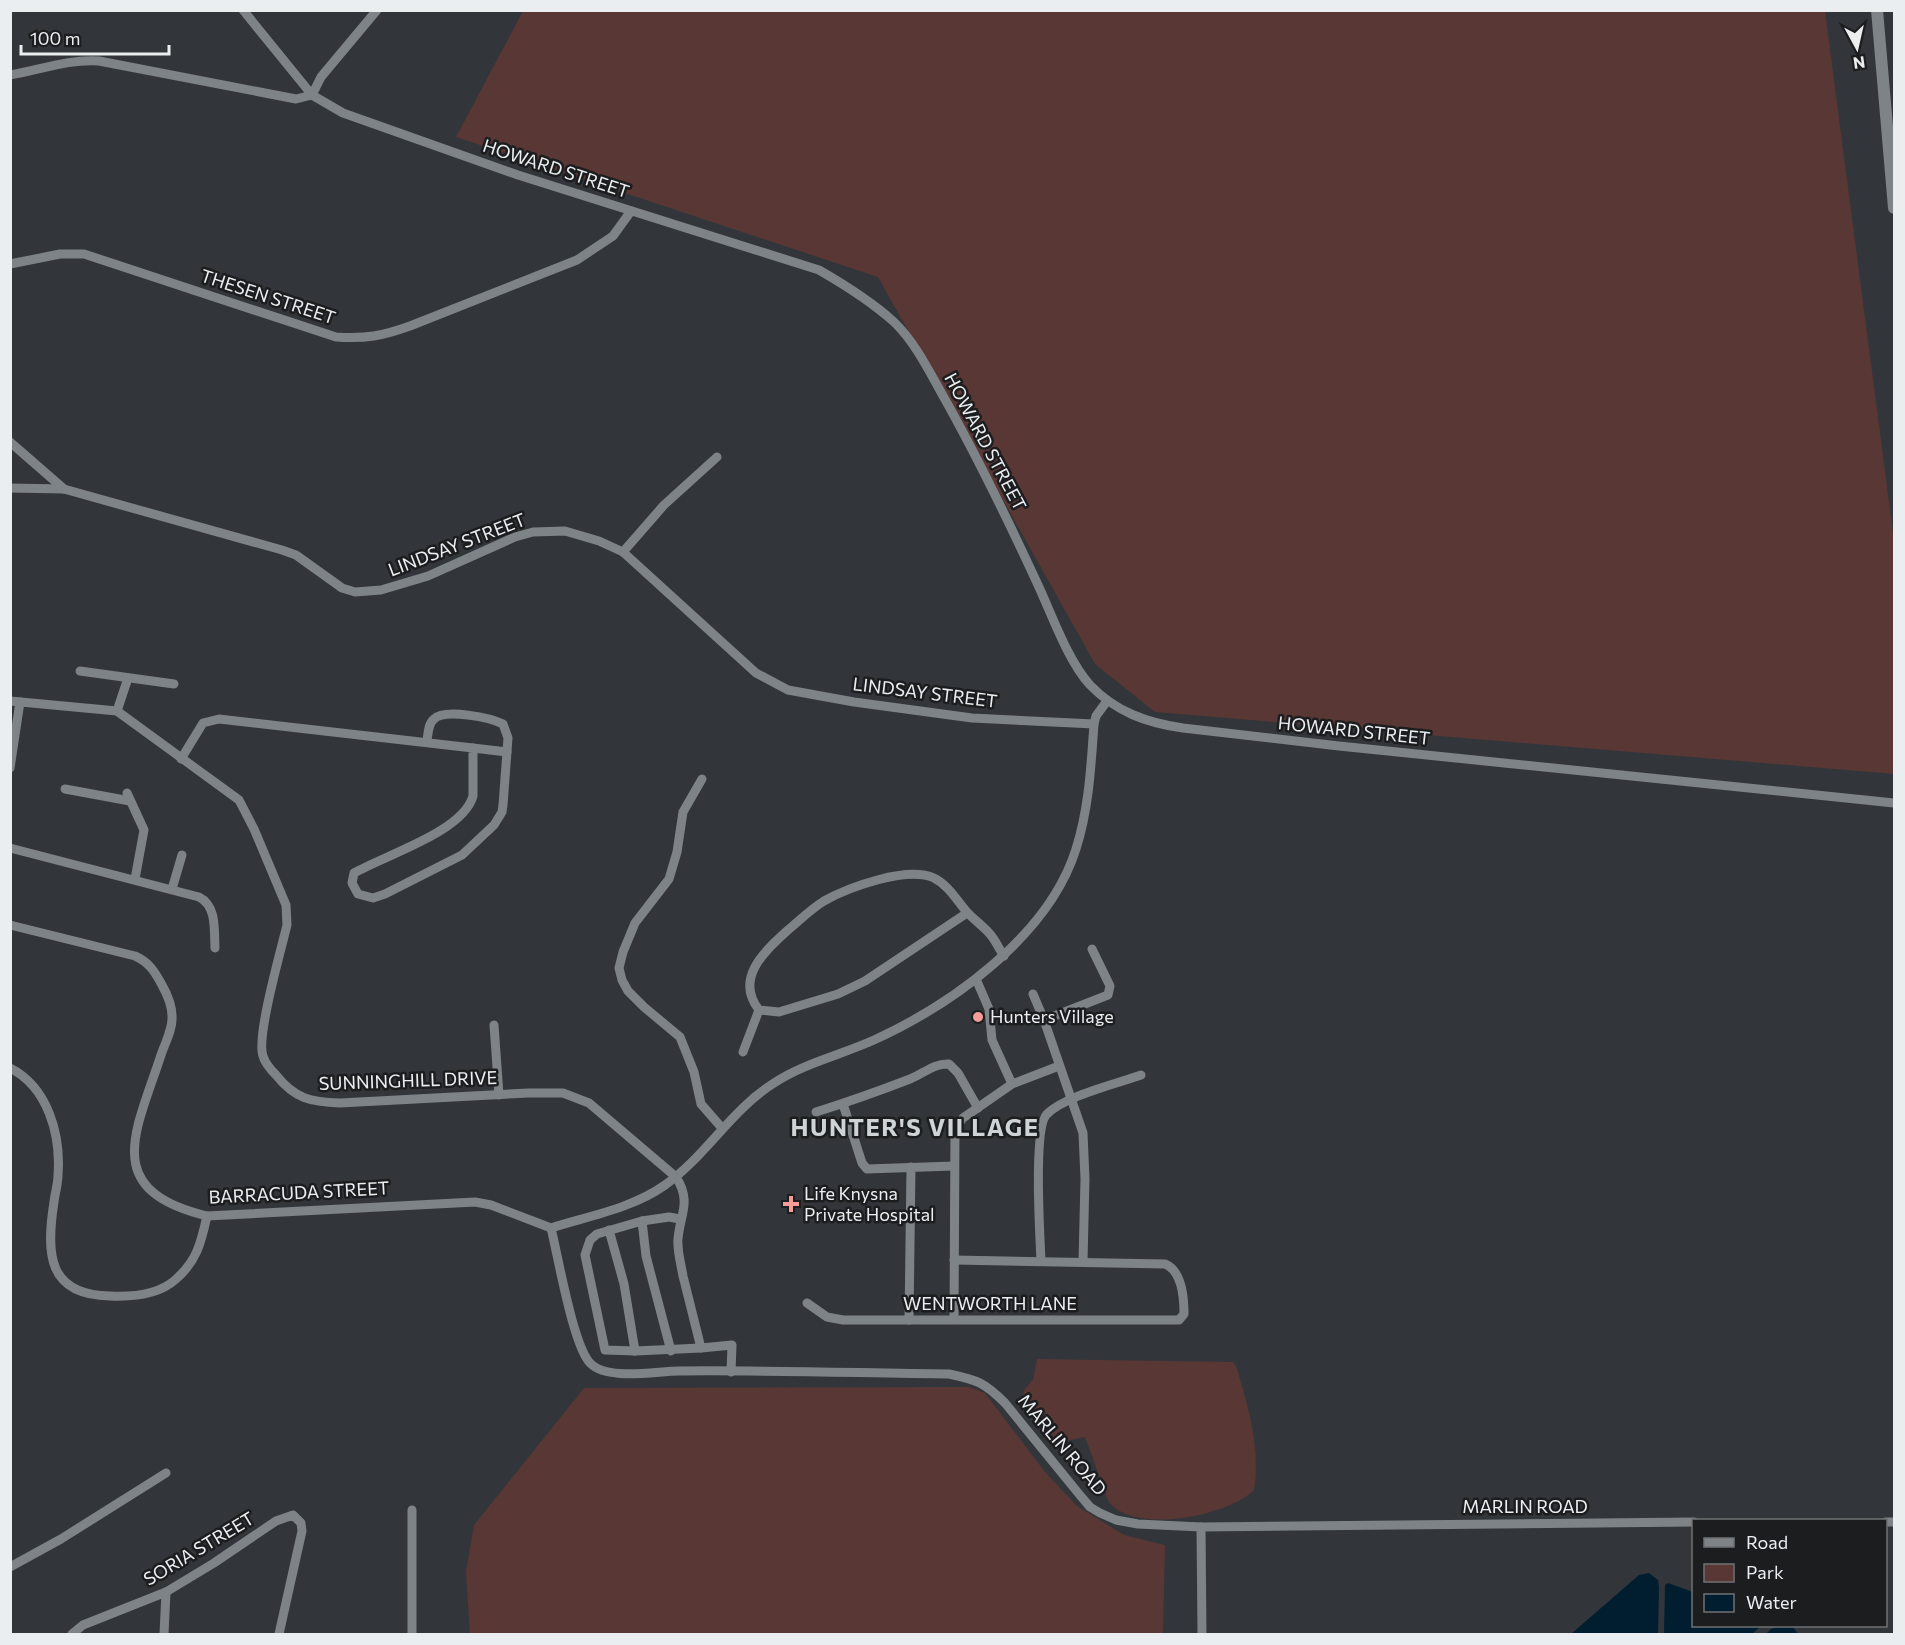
<svg xmlns="http://www.w3.org/2000/svg" width="1905" height="1645" font-family="Commissioner,sans-serif">
  <style>
    .green { fill: #583735 }
    .water { fill: #011e31 }
    .lines { fill: none; stroke-linecap: round; stroke-linejoin: round }
    .street { stroke: #7e8387; stroke-width: 9 }
    .secondary { stroke: #7e8387; stroke-width: 12 }
    .poi-dot { fill: #f59b98; stroke: #1c1d1f; stroke-width: 2 }
    .labels { text-anchor: middle; stroke-width: 5; stroke-linejoin: round; paint-order: stroke }
    .street-label { font-size: 18px; fill: #ebeef0; stroke: #1c1d1f }
    .poi-label { font-size: 18px; fill: #ebeef0; stroke: #1c1d1f; text-anchor: start }
    .district-label { font-size: 24px; font-weight: bold; letter-spacing: 1.5px; fill: #cdd3d7; stroke: #1c1d1f }
  </style>
  <rect width="100%" height="100%" fill="#32363a"/>
  <g class="green">
    <polygon points="523,11 1825,11 1894,540 1894,774 1155,712 1095,664 878,277 456,137"/>
    <path d="M1037 1359 1233 1362 1236 1366C1248 1405 1261 1449 1254 1490 1228 1516 1135 1535 1109 1502 1106 1497 1104 1490 1102 1485 1097 1469 1091 1453 1085 1437L1060 1442 1032 1418 1022 1402 1024 1390 1033 1380Z"/>
    <polygon points="969,1387 985,1393 1045,1472 1077,1506 1124,1535 1165,1545 1163,1634 470,1634 466,1572 474,1525 584,1388"/>
  </g>
  <g class="water">
    <polygon points="1649,1573 1658,1580 1659,1587 1658,1634 1571,1634 1639,1575"/>
    <polygon points="1668,1583 1693,1592 1694,1626 1761,1626 1752,1634 1664,1634 1665,1585"/>
    <polygon points="1781,1626 1793,1627 1798,1634 1766,1634 1771,1629"/>
  </g>
  <g class="lines">
    <g class="street">
      <path d="M243 10 312 95 343 113 518 175 819 270C845 285 871 301 894 322 914 341 928 369 942 394 977 456 1008 520 1038 585 1052 615 1068 661 1090 685 1116 712 1147 723 1183 728L1339 746 1894 803"/>
      <path d="M10 75C41 70 67 59 99 61L296 99 312 95"/>
      <polyline points="312,95 321,77 377,10"/>
      <path d="M10 264 60 254H84L336 337C366 339 382 336 410 326L577 260 613 236 631 211"/>
      <polyline points="10,442 64,489"/>
      <polyline points="10,488 64,489 282,550 296,555 342,588 355,592 381,590 428,576 515,537 533,532 565,531 599,541 623,552 756,673 788,690 854,702 972,718 1094,724"/>
      <polyline points="623,552 664,505 717,457"/>
      <polyline points="80,671 174,684"/>
      <path d="M10 701 117 711 239 800 254 829 286 905 287 925C281 950 256 1037 263 1056 265 1063 271 1070 276 1075 295 1099 311 1102 340 1103L528 1093H563L589 1103 676 1177C692 1202 680 1214 678 1239 677 1251 681 1264 683 1276 689 1300 695 1324 701 1348L635 1351 605 1350 585 1255 590 1240 597 1234 642 1221 669 1217 680 1219"/>
      <polyline points="117,711 128,678"/>
      <polyline points="473,748 507,752"/>
      <path d="M181 759 203 723 219 719 473 748V796C463 832 385 855 354 873L352 883 358 894 373 898 385 894 462 855 494 825 502 812 503 805 508 738 503 724C491 718 445 708 434 719 428 724 428 734 427 741"/>
      <polyline points="10,768 20,702"/>
      <polyline points="702,779 683,812 677,852 669,879 635,923 623,952 619,968 622,980 628,991 644,1007 680,1037 694,1072 701,1104 722,1128"/>
      <polyline points="65,789 130,801"/>
      <polyline points="127,793 144,830 135,879"/>
      <path d="M10 848 199 897C217 906 214 930 215 948"/>
      <polyline points="172,889 182,855"/>
      <path d="M967 913 865 981 838 994 779 1012 759 1010C734 978 765 951 788 930 800 920 811 909 824 901 849 887 907 866 934 878 948 885 956 899 966 911 973 919 982 925 989 933 995 939 999 949 1004 956"/>
      <path d="M10 925 135 956C149 962 155 972 162 985 167 994 172 1005 172 1016 173 1029 165 1043 161 1055 136 1132 100 1190 207 1216L475 1202 491 1205 551 1228"/>
      <polyline points="976,979 989,1009 992,1040 1012,1084"/>
      <polyline points="1033,994 1044,1020 1083,1133 1085,1179 1083,1261"/>
      <polyline points="1044,1020 1108,995 1110,986 1092,949"/>
      <polyline points="494,1025 499,1095"/>
      <polyline points="743,1052 759,1010"/>
      <path d="M10 1068C48 1087 61 1135 58 1175 58 1184 55 1193 54 1202 46 1253 47 1295 110 1296 132 1297 158 1295 175 1280 197 1261 201 1243 207 1216"/>
      <polyline points="843,1104 862,1163 867,1169 954,1166"/>
      <path d="M816 1112C848 1102 879 1091 910 1079 923 1074 934 1063 949 1064L958 1073 978 1108"/>
      <polyline points="642,1221 646,1256 671,1351"/>
      <path d="M551 1228C558 1256 573 1345 590 1363 607 1381 656 1371 679 1371 769 1370 859 1373 949 1374 977 1380 984 1382 1005 1403L1079 1494 1090 1507 1100 1513 1116 1520 1138 1524 1201 1527 1694 1522"/>
      <path d="M551 1228C589 1216 633 1208 665 1185 706 1156 731 1110 774 1083 804 1063 841 1055 874 1040 953 1004 1049 935 1076 849 1089 808 1091 766 1094 724L1096 716 1107 701"/>
      <polyline points="609,1230 624,1284 635,1351"/>
      <path d="M1041 1261C1040 1237 1033 1127 1047 1114 1065 1096 1116 1084 1141 1075"/>
      <path d="M807 1303 827 1317 843 1320H1179L1184 1314C1184 1298 1182 1271 1165 1264L954 1260"/>
      <polyline points="954,1319 955,1128 963,1118 1012,1084 1059,1066"/>
      <polyline points="909,1320 911,1167"/>
      <polyline points="701,1348 732,1345 731,1372"/>
      <polyline points="1886,1522 1894,1522"/>
      <polyline points="1201,1527 1202,1634"/>
      <polyline points="10,1567 61,1539 166,1473"/>
      <polyline points="72,1634 83,1625 166,1592 214,1563 276,1521 293,1515 301,1523 302,1531 279,1634"/>
      <polyline points="164,1634 166,1592"/>
      <polyline points="412,1634 412,1510"/>
    </g>
    <polyline class="secondary" points="1877,10 1894,208"/>
  </g>
  <g class="poi-dot">
    <circle cx="978" cy="1017" r="6"/>
    <path d="M788 1195h6v6h6v6h-6v6h-6v-6h-6v-6h6z"/>
  </g>
  <g class="labels">
    <g class="street-label">
      <text transform="translate(556 169) rotate(18)" y="6">HOWARD STREET</text>
      <text transform="translate(268 297) rotate(18)" y="6">THESEN STREET</text>
      <text transform="translate(985 442) rotate(62)" y="6">HOWARD STREET</text>
      <text transform="translate(457 545) rotate(-21)" y="6">LINDSAY STREET</text>
      <text transform="translate(925 693) rotate(7)" y="6">LINDSAY STREET</text>
      <text transform="translate(1354 731) rotate(6)" y="6">HOWARD STREET</text>
      <text transform="translate(408 1081) rotate(-2)" y="6">SUNNINGHILL DRIVE</text>
      <text transform="translate(299 1193) rotate(-3)" y="6">BARRACUDA STREET</text>
      <text x="990" y="1310">WENTWORTH LANE</text>
      <text transform="translate(1062 1445) rotate(50)" y="6">MARLIN ROAD</text>
      <text x="1525" y="1513">MARLIN ROAD</text>
      <text transform="translate(199 1549) rotate(-31)" y="6">SORIA STREET</text>
    </g>
    <g class="poi-label">
      <text x="990" y="1023">Hunters Village</text>
      <text x="804" y="1200">Life Knysna<tspan x="804" dy="21">Private Hospital</tspan></text>
    </g>
    <g class="district-label">
      <text x="915" y="1136">HUNTER'S VILLAGE</text>
    </g>
  </g>
  <rect width="1905" height="1645" fill="none" stroke="#ebeef0" stroke-width="24"/>
  <rect x="1692" y="1519" width="195" height="108" fill="#1c1d1f" stroke="#6f7173" stroke-width="1.5"/>
  <rect x="1704" y="1538" width="30" height="9" fill="#7e8387" stroke="#6f7173" stroke-width="1.5"/>
  <text x="1746" y="1549" font-size="18" fill="#ebeef0">Road</text>
  <rect x="1704" y="1564" width="30" height="18" fill="#583735" stroke="#6f7173" stroke-width="1.5"/>
  <text x="1746" y="1579" font-size="18" fill="#ebeef0">Park</text>
  <rect x="1704" y="1594" width="30" height="18" fill="#011e31" stroke="#6f7173" stroke-width="1.5"/>
  <text x="1746" y="1609" font-size="18" fill="#ebeef0">Water</text>
  <g transform="translate(1857 48) rotate(172)" stroke="#1c1d1f" stroke-width="4.5" paint-order="stroke">
  <path d="M0-4.5L10 22L0 15L-10 22Z" fill="#ebeef0"/>
  <text y="-9" font-size="16" font-weight="bold" text-anchor="middle" fill="#ebeef0">N</text>
  </g>
  <path d="M21 45v9h148v-9" fill="none" stroke="#ebeef0" stroke-width="3"/>
  <text x="30" y="45" font-size="18" fill="#ebeef0" stroke="#1c1d1f" stroke-width="4.5" paint-order="stroke">100 m</text>
</svg>
